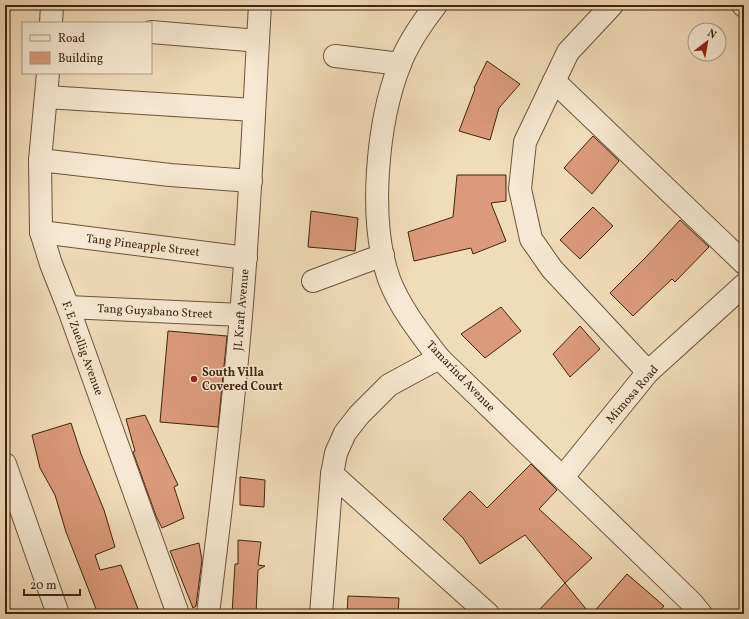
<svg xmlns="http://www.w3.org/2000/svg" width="749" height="619" font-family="Vollkorn,serif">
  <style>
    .building { fill: #db9a7b; stroke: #3f250d }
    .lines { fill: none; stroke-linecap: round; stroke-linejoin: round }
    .minor-casing { stroke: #6c5338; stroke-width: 24 }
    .minor { stroke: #f6e8d2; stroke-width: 22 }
    .poi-dot { fill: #8f2418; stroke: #f6e8d2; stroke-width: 1.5 }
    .labels { text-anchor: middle; stroke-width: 3; stroke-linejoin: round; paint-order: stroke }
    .street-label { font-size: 12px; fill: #3f250d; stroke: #f6e8d2 }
    .poi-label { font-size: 12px; font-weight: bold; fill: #3f250d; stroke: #f6e8d2; text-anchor: start }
  </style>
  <rect width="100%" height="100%" fill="#f1dcba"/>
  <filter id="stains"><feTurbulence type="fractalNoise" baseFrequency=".005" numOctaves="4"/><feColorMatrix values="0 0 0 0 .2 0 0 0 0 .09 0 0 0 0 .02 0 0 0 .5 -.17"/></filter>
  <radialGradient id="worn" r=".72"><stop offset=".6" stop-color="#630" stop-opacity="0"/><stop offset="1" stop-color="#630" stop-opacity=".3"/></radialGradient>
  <g class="building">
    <polygon points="487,61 520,84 499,108 490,140 459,131 475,89 474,88"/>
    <polygon points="593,136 619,161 592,194 564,168"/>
    <polygon points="457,175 506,175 506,201 491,203 506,241 473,254 471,248 414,261 408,232 453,217"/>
    <polygon points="593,207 613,226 580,259 560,240"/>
    <polygon points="311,211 358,218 355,251 308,247"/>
    <polygon points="680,220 709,247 675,282 672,279 633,316 610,293 647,256"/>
    <polygon points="501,307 521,331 485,358 461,334"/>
    <polygon points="580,326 600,349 570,377 553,354"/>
    <polygon points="168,331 227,336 218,427 160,422"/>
    <polygon points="145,415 178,485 174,487 184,518 162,528 156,516 133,452 135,451 126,419"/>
    <polygon points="71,423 81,454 104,510 115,547 95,555 100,570 121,565 140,614 98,614 66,532 55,495 40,468 32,435"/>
    <polygon points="531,464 557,490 539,509 592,558 565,583 525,535 480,564 463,538 443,519 470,491 487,508"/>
    <polygon points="240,477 265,480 264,507 240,505"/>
    <polygon points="238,540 261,542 258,565 265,566 258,570 256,614 232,614 235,564 238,564"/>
    <polygon points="199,543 202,560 196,606 193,608 170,551"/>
    <polygon points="627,574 664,606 657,614 592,614"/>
    <polygon points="565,583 590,614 535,614"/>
    <polygon points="348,596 399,598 398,614 347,614"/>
  </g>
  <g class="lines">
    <defs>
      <g id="minor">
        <path d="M436 5C422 23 408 43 400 64 377 122 368 220 389 279 400 308 420 333 439 358L692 603 701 614"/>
        <polyline points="612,5 568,52 525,142 520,189 531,239 552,269 648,372"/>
        <polyline points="743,5 744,6"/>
        <polyline points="51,23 52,5"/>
        <polyline points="151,32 258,41"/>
        <polyline points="335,56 400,64"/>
        <polyline points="48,73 40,160 41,232 51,264 68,307 178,614"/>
        <polyline points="554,81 744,263"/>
        <polyline points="46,97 254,110"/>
        <polyline points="40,160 170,175 251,181"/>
        <polyline points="41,232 246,258"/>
        <polyline points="313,281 383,255"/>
        <polyline points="68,307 241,315"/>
        <polyline points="5,464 58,614"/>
        <polyline points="332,474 488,614"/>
        <polyline points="563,477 648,372 744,285"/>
        <path d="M208 614C220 514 233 415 241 315 250 212 254 108 260 5"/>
        <polyline points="321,614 332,474 336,453 345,433 359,415 389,385 439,358"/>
      </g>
    </defs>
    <use href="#minor" class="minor-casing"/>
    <use href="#minor" class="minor"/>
  </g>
  <circle class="poi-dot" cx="194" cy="379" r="4"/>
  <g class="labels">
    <g class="street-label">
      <text transform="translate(143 245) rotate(7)" y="4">Tang Pineapple Street</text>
      <text transform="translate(241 310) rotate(-85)" y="4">JL Kraft Avenue</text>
      <text transform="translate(155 311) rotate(3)" y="4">Tang Guyabano Street</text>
      <text transform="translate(83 348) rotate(70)" y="4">F. E Zuellig Avenue</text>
      <text transform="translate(461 376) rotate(46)" y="4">Tamarind Avenue</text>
      <text transform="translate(632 394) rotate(-49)" y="4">Mimosa Road</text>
    </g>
    <g class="poi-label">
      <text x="202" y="376">South Villa<tspan x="202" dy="14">Covered Court</tspan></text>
    </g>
  </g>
  <rect width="749" height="619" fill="none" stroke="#f1dcba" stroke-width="20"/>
  <rect x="6" y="6" width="737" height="607" fill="none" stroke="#3f250d" stroke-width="2"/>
  <rect x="10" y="10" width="729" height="599" fill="none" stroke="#3f250d"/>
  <rect x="22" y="22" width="130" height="52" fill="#f6e8d2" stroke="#ad9a83"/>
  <rect x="30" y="35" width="20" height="6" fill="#f6e8d2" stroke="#ad9a83"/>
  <text x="58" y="42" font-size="12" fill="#3f250d">Road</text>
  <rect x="30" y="52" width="20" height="12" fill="#db9a7b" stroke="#ad9a83"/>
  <text x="58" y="62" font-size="12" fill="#3f250d">Building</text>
  <g transform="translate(707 42) rotate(31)"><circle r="19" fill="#f6e8d2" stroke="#ad9a83"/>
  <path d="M0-3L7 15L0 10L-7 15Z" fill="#8f2418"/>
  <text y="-6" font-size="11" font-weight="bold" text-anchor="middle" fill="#3f250d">N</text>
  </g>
  <path d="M24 589v6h56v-6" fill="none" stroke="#3f250d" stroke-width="2"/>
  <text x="30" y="589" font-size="12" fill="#3f250d" stroke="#f6e8d2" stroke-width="3" paint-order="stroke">20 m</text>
  <rect width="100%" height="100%" filter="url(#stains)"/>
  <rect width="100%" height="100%" fill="url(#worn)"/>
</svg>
